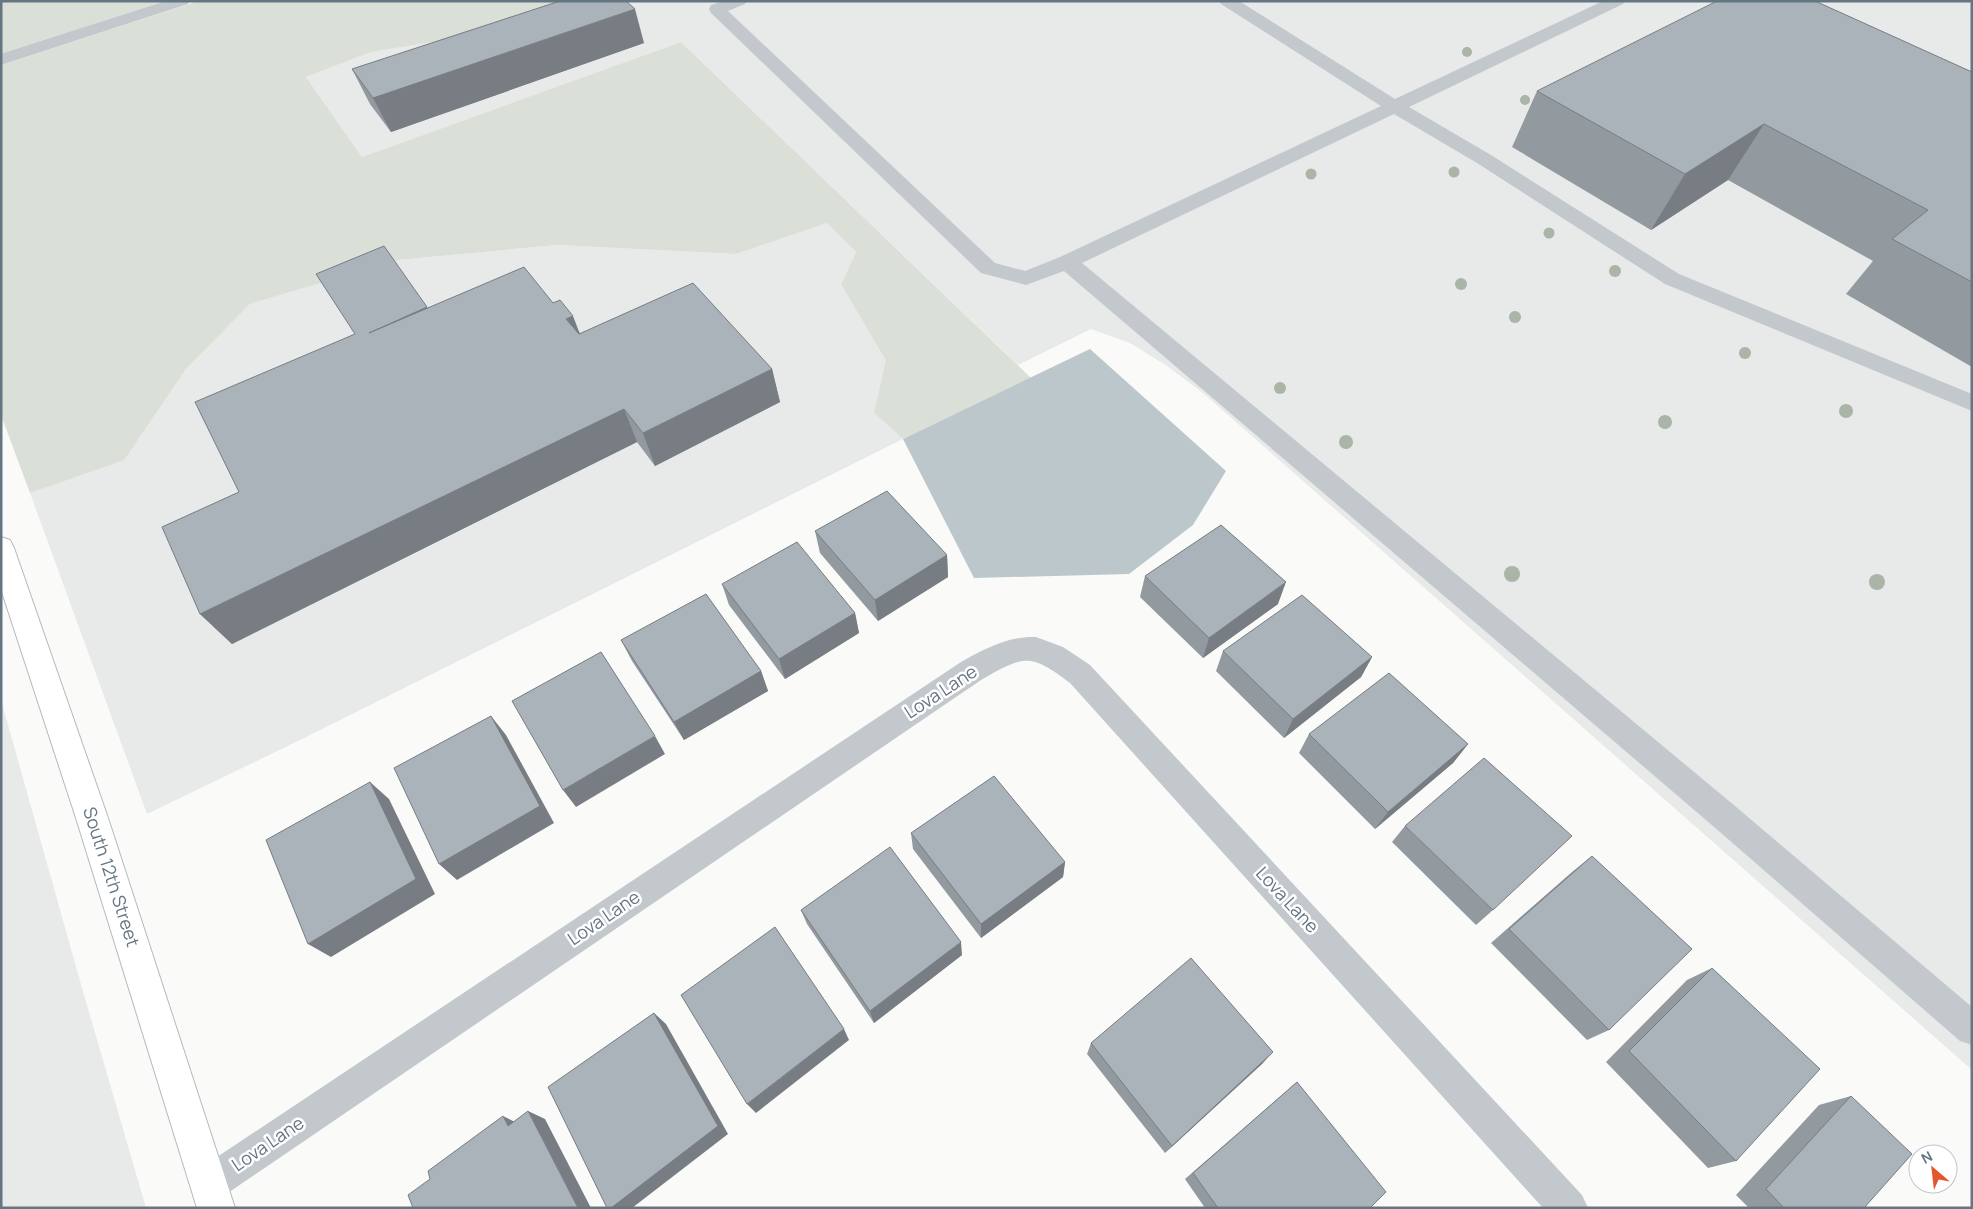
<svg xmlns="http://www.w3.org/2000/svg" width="1973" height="1209" font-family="Manrope,sans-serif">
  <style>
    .built { fill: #e8e9e9 }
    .green { fill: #dadfd7 }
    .water { fill: #bbc7cb }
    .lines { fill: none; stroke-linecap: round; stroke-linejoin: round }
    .secondary-casing { stroke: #b3babf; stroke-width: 2 }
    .lane { fill: #c3c8cc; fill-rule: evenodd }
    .street { fill: #c3c8cc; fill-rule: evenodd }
    .secondary { fill: #fff; fill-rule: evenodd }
    .tree { fill: #aab4a7 }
    .wall { fill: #929a9f }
    .shaded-wall { fill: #777d82 }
    .building { fill: #aab3b9; stroke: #777d82 }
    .labels { text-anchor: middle; stroke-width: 5; stroke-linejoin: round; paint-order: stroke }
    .street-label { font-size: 18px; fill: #657683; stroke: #fff }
  </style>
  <rect width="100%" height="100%" fill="#fafaf8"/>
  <g class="built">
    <polygon points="592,1 1972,1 1972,1070 1203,393 1167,366 1130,343 1091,329 1018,365 681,42 362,157 306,77 371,52 553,23"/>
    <polygon points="827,223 856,252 841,286 887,360 874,413 903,439 298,741 147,814 30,493 124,459 186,369 250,304 398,260 557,245 736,254"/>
    <polygon points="1,700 84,995 146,1208 1,1208"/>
  </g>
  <g class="green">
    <polygon points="1,1 164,1 1,55"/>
    <polygon points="198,1 592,1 553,23 371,52 306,77 362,157 681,42 1031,378 903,439 874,413 886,360 841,285 856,252 827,223 736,254 557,245 398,260 250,304 186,369 124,460 30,493 1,415 1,65"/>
  </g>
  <polygon class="water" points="1090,349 1226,471 1193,525 1129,574 974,578 903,439"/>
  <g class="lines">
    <defs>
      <polygon id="secondary" points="1,537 10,540 14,548 108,818 235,1208 197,1208 76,818 1,589"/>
    </defs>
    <use href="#secondary" class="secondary-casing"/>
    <g class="lane">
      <polygon points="165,1 190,1 188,4 1,65 1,54"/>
      <polygon points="723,1 747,1 745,4 728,11 995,263 1025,271 1060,257 1381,106 1221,4 1219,1 1239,1 1395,99 1603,1 1625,1 1623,4 1409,107 1491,155 1679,274 1972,394 1972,411 1665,284 1477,163 1394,114 1082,263 1735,806 1972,1007 1972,1045 1960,1041 1713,826 1064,271 1026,285 981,273 711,13 709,9 711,5"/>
    </g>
    <path class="street" d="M1036 637 1063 647 1090 665 1582 1195 1588 1208H1543L1070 683C1030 653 1024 655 981 680L222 1197 209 1203 196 1197 190 1184 196 1171 961 662C984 649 1008 636 1036 637Z"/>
    <use href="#secondary" class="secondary"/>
  </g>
  <g class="tree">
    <circle cx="1467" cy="52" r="5"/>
    <circle cx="1525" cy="100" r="5"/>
    <circle cx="1454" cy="172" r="5.5"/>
    <circle cx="1311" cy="174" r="5.5"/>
    <circle cx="1549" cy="233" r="5.5"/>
    <circle cx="1615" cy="271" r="6"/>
    <circle cx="1461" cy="284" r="6"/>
    <circle cx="1515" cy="317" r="6"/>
    <circle cx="1745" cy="353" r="6"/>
    <circle cx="1280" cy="388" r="6"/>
    <circle cx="1846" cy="411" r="7"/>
    <circle cx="1665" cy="422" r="7"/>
    <circle cx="1346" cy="442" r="7"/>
    <circle cx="1512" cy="574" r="8"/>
    <circle cx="1877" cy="582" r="8"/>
  </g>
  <g class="wall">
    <polygon points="644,43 391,132 370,104 352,69"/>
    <polygon points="1972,72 1972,367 1846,294 1873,261 1728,180 1651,230 1512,147 1537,91"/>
    <polygon points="553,303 580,333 772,369 780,402 655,466 637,442 232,644 200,614 239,492 427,308"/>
    <polygon points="815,531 947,555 948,577 878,621 820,553"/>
    <polygon points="1145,576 1278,604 1203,658 1140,597"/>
    <polygon points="722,584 855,613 859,633 785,679 729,605"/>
    <polygon points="621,640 761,671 768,691 684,740 632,661"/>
    <polygon points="1223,651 1372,657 1361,677 1284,738 1216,671"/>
    <polygon points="1309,734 1468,744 1453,763 1375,829 1299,753"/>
    <polygon points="1405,826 1493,910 1476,925 1392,842"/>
    <polygon points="911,833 1065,862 1063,877 981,938 913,849"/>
    <polygon points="1592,856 1609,1030 1587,1040 1491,943 1572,872"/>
    <polygon points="801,910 962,955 874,1023 807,924"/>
    <polygon points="1712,968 1736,1161 1708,1168 1606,1062 1687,980"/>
    <polygon points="1091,1043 1263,1063 1165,1153 1087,1054"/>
    <polygon points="1297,1082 1370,1208 1205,1208 1185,1179"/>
    <polygon points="1851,1096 1864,1208 1749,1208 1736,1195 1819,1105"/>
  </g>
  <g class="shaded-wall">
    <polygon points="635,9 644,43 391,132 373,98"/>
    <polygon points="1764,124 1728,180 1651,230 1685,174"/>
    <polygon points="427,307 445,341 369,333"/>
    <polygon points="573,316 586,350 566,319"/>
    <polygon points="772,369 780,402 655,466 643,433"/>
    <polygon points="624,409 637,442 232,644 200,614"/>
    <polygon points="947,555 948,577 878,621 875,600"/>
    <polygon points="1286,582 1278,604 1203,658 1209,638"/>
    <polygon points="855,613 859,633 785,679 779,659"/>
    <polygon points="1372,657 1361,677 1284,738 1293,719"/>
    <polygon points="761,671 768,691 684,740 674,722"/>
    <polygon points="491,716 506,735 554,823 457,880 439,864"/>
    <polygon points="655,736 665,754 576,807 563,790"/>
    <polygon points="1468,744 1453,763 1375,829 1388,812"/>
    <polygon points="370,782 389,799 435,894 331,957 308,944"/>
    <polygon points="1065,862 1063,877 981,938 981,924"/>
    <polygon points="961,942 962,955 874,1023 870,1011"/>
    <polygon points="654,1013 666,1024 728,1134 632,1208 611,1208"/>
    <polygon points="844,1029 849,1040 756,1113 747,1104"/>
    <polygon points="1273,1052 1263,1063 1165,1153 1172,1146"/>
    <polygon points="528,1111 545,1119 591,1208 578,1208"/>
    <polygon points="503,1116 521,1125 508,1126"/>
  </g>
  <g class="building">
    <polygon points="560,1 626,1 635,9 373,98 352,69"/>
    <polygon points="1717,1 1815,1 1972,72 1972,282 1892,239 1928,210 1764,124 1685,174 1537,91"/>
    <polygon points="384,246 427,307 369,333 524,267 553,303 560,300 573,316 566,319 579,334 693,283 772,369 643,433 624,409 200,614 162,527 239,492 195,402 355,334 316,274"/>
    <polygon points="887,491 947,555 875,600 815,531"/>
    <polygon points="1221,525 1286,582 1209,638 1145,576"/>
    <polygon points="797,542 855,613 779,659 722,584"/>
    <polygon points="706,594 761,671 674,722 621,640"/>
    <polygon points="1302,595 1372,657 1293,719 1223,651"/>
    <polygon points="601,652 655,736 563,790 512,701"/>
    <polygon points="1389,673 1468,744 1388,812 1309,734"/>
    <polygon points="491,716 540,806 439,864 394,768"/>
    <polygon points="1484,758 1572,836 1493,910 1405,826"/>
    <polygon points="994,776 1065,862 981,924 911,833"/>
    <polygon points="370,782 416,879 308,944 266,840"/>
    <polygon points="890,847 961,942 870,1011 801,910"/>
    <polygon points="1592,856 1692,949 1609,1030 1509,929"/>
    <polygon points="775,927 844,1029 747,1104 681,995"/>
    <polygon points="1191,958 1273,1052 1172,1146 1091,1043"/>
    <polygon points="1712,968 1820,1069 1736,1161 1629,1051"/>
    <polygon points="654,1013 718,1126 611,1208 607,1208 548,1087"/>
    <polygon points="1297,1082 1386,1192 1370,1208 1218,1208 1193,1173"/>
    <polygon points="1851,1096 1912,1154 1864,1208 1784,1208 1766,1189"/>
    <polygon points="528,1111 578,1208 413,1208 408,1195 430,1179 428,1171 503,1116 508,1126"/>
  </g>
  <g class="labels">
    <g class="street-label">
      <text transform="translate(941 692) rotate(-33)" y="6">Lova Lane</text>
      <text transform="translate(111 877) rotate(72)" y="6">South 12th Street</text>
      <text transform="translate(1287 900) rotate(47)" y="6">Lova Lane</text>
      <text transform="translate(604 918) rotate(-34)" y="6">Lova Lane</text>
      <text transform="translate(268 1144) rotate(-34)" y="6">Lova Lane</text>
    </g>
  </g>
  <rect width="1973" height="1209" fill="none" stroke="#657683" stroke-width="5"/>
  <g transform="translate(1933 1169) rotate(332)"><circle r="24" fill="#ffffff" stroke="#c1c8cd"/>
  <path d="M0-4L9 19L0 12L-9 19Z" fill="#e4572e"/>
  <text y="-8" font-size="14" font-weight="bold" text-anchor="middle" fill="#657683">N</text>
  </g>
</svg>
